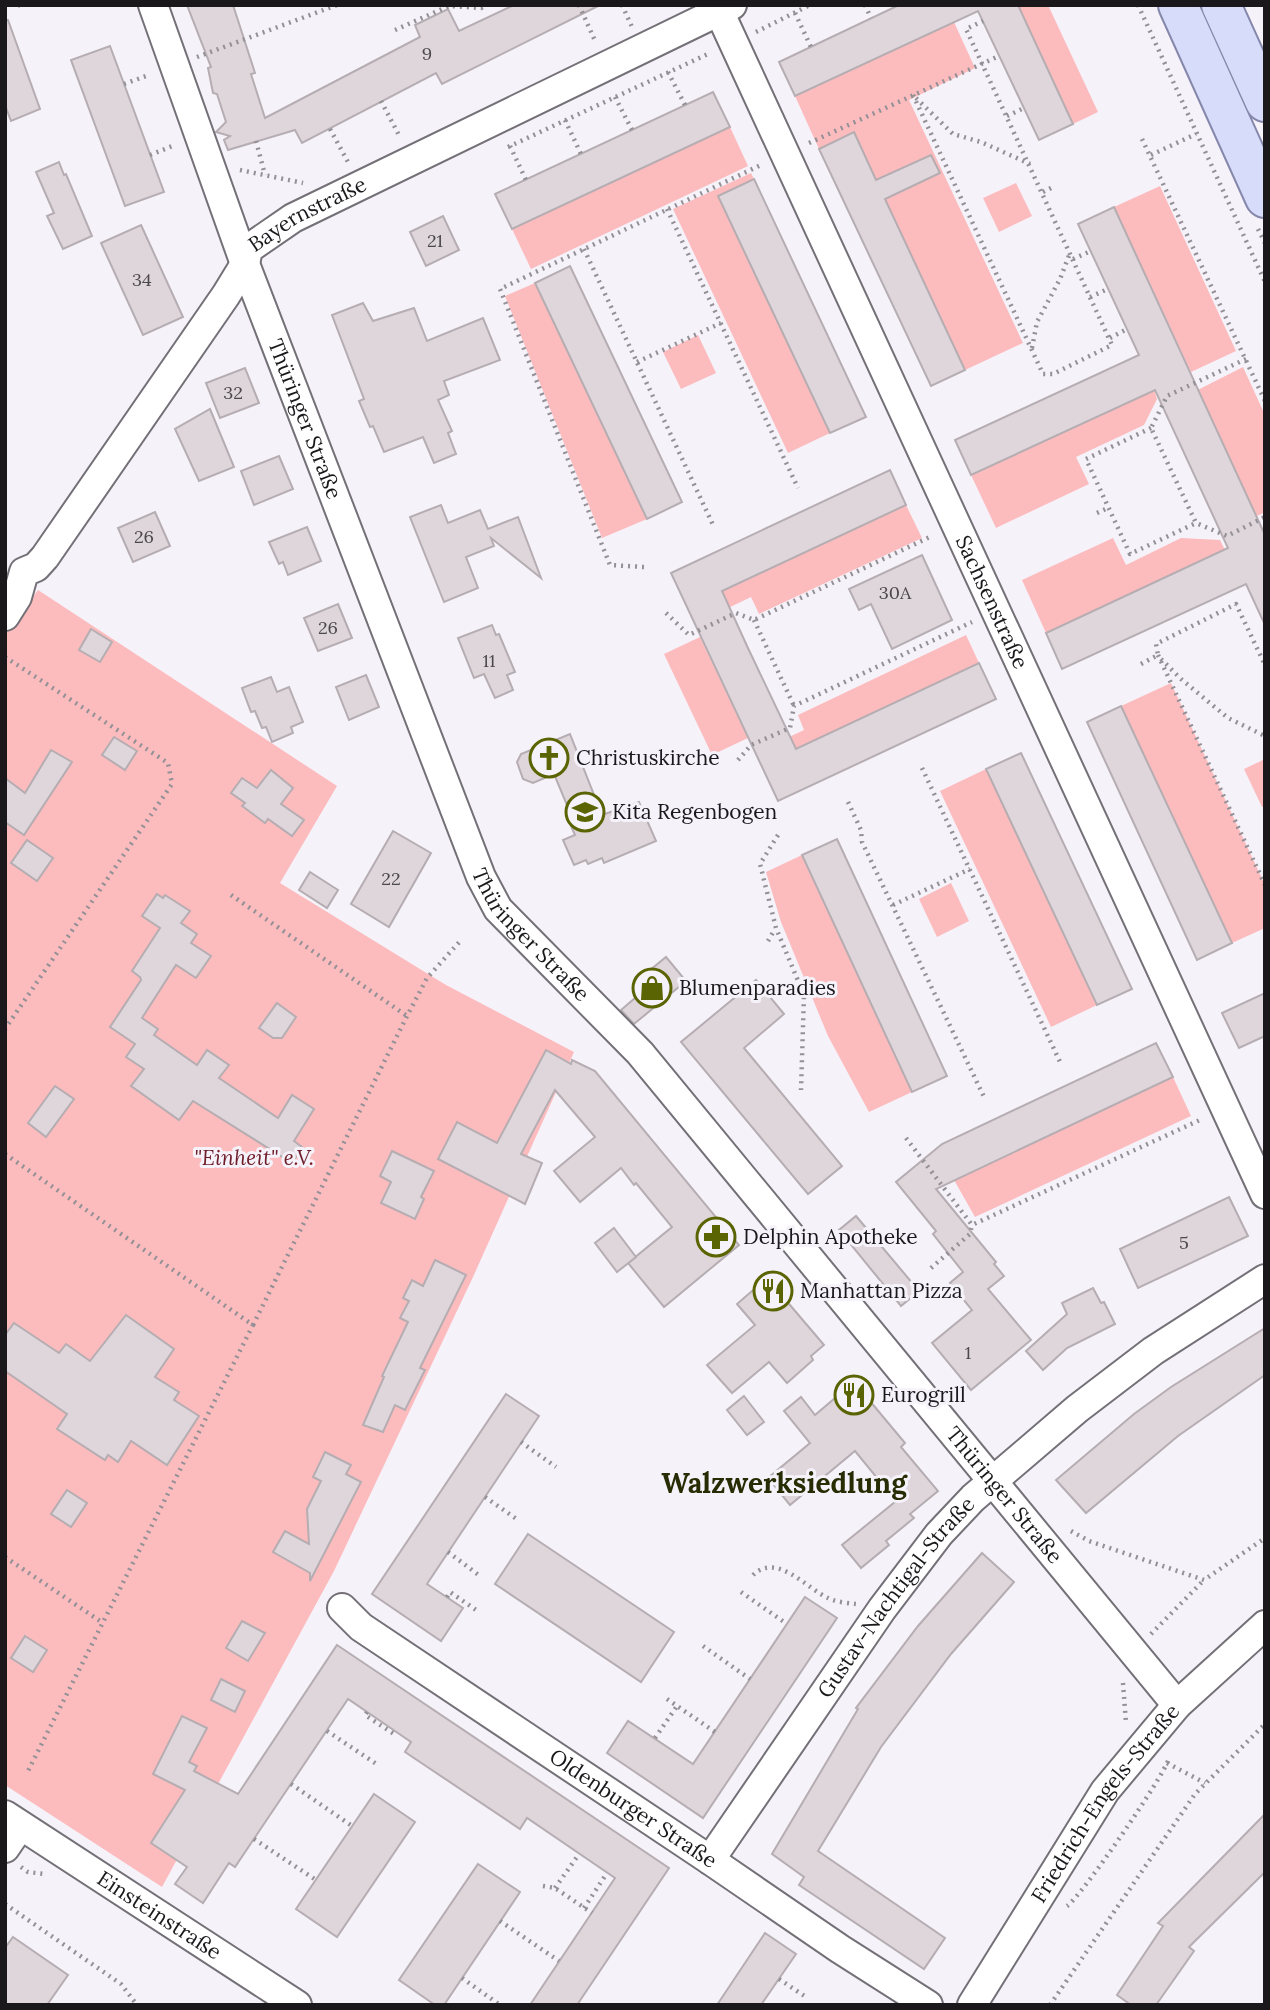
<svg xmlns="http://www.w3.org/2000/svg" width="1270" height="2010" font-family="Lora,serif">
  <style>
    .green { fill: #fcbcbe }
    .building { fill: #dfd6db; stroke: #b5adb1; stroke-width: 2 }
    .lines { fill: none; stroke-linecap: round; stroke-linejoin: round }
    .street-casing { stroke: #747077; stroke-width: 32 }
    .primary-casing { stroke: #8588ab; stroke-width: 42 }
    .path { stroke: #939096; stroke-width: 4.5; stroke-dasharray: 2 5; stroke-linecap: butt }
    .street { stroke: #fff; stroke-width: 28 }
    .primary { stroke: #d8dcfb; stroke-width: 38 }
    .labels { text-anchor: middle; stroke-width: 6; stroke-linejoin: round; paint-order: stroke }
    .number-label { font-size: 18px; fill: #4b484b }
    .street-label { font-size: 21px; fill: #1a181b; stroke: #f6f2fa }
    .poi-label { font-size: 21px; fill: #1a181b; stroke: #f6f2fa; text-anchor: start }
    .park-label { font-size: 21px; font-style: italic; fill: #6e1e29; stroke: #f6f2fa }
    .district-label { font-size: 28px; font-weight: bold; fill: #282c03; stroke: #f6f2fa }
  </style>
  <rect width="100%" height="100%" fill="#f6f2fa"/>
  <g class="green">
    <polygon points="1018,5 1048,5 1098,112 1073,124"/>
    <polygon points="954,22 975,68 909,100 1023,343 965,370 854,133 819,149 795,96"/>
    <polygon points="730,127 748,166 531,269 512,229"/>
    <polygon points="751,173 754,179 719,196 830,433 788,453 673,209"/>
    <polygon points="1016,183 1032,216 999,232 983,198"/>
    <polygon points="1160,186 1236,351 1191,372 1114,207"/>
    <polygon points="535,283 647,519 602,538 505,296"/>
    <polygon points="698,335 716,373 681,389 663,352"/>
    <polygon points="1243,367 1265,415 1265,512 1233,528 1251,504 1204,402 1170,404"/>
    <polygon points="1154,390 1157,399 1144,425 1076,457 1089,484 996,528 971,475"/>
    <polygon points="906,505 922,538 759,614 751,597 695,624 687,608"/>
    <polygon points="1113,538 1126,565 1181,538 1220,540 1225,550 1046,633 1022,580"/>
    <polygon points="38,590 337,786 280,883 446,985 574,1052 473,1277 334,1571 162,1887 5,1785 5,632"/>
    <polygon points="966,635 979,663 761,766 755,753 804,730 798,715"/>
    <polygon points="700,637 748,738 712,755 664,654"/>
    <polygon points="1171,683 1265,885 1265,928 1232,943 1121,706"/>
    <polygon points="1265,759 1265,806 1262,807 1244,769"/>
    <polygon points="986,769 1097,1005 1051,1027 940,791"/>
    <polygon points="802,855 912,1092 869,1112 828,1036 781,922 766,872"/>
    <polygon points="951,883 969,921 937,937 919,899"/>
    <polygon points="1173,1077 1191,1116 975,1217 954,1180"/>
  </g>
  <g class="building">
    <polygon points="187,5 233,5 255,73 251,74 265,118 420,37 415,25 448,9 459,31 514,5 600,5 442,84 436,73 302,143 295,130 228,150 224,140 230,136 216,132 226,122 217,94 213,93 208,68 211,67"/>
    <polygon points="899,5 1018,5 1073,124 1039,140 978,11 795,96 779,62"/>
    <polygon points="5,20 8,20 40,109 11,121 5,105"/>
    <polygon points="110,46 164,192 125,206 71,60"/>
    <polygon points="713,92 730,127 512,229 495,194"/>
    <polygon points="854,132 876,180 931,155 940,173 885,199 965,370 931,386 819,149"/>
    <polygon points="59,162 64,175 66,174 92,236 63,249 47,216 54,213 36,172"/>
    <polygon points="754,179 866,417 830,433 718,196"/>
    <polygon points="1114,207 1265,535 1265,625 1246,584 1062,669 1046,633 1228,548 1155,390 971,475 955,440 1139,355 1078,224"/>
    <polygon points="443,216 459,250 426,266 410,232"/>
    <polygon points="141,225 183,317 143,335 101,243"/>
    <polygon points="570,266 682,502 647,519 535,283"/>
    <polygon points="363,303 373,321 414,308 427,341 483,318 500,360 444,381 449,395 438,400 452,431 448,433 456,454 434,463 423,437 384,452 373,426 370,427 359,401 364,399 332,315"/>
    <polygon points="245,368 259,403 220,418 206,383"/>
    <polygon points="210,409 234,467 199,481 175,429"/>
    <polygon points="279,456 293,489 254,505 241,471"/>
    <polygon points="890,470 906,505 722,591 747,646 796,749 979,663 996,699 778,801 671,573"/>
    <polygon points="441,505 448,523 480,510 488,529 518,517 541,578 491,538 494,546 466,557 478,588 444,602 410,517"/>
    <polygon points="155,512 170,546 133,562 118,528"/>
    <polygon points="307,527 321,561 288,575 283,562 279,564 269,542"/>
    <polygon points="922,555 952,620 892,649 871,604 859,610 849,589"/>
    <polygon points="338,604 352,638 318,651 304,618"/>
    <polygon points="492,625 496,635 499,634 515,672 507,675 513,690 495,698 484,674 474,678 458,638"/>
    <polygon points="91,629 112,642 100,662 79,650"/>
    <polygon points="366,675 379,707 349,720 336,687"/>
    <polygon points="271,677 277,692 289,687 303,722 291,727 293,733 272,742 266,727 262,728 255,711 251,712 242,688"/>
    <polygon points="1121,706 1232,943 1197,960 1087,722"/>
    <polygon points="570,734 602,815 639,802 656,841 604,863 602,858 588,864 586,860 574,865 563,840 575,835 571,826 575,824 554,774 533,783 523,779 517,762 521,754"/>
    <polygon points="114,737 137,751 125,770 102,755"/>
    <polygon points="51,750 72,762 24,835 5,822 5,778 25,793"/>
    <polygon points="1021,753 1132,989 1097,1005 986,769"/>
    <polygon points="271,770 293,788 281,804 304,820 292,836 268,819 265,823 242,806 245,803 231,793 242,778 257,788"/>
    <polygon points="393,831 431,853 389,927 351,904"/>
    <polygon points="837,839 947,1076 912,1092 802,855"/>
    <polygon points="27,840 53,858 37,881 11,863"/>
    <polygon points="310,872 338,890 327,908 299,890"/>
    <polygon points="157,894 163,898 165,895 190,911 181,923 197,934 191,943 211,956 196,978 176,965 142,1018 158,1029 154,1035 197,1065 207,1050 229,1065 219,1078 278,1118 292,1095 314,1109 294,1141 302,1147 292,1163 193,1101 179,1120 131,1086 144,1069 126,1057 135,1044 110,1027 141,980 140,977 132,971 160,928 142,916"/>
    <polygon points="666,957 686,981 634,1024 621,1010 650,985 643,976"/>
    <polygon points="756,980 784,1014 744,1048 842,1166 808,1194 681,1042"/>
    <polygon points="1265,993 1265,1036 1239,1048 1222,1013"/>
    <polygon points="277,1003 296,1017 282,1038 273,1038 259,1028"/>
    <polygon points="1156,1043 1173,1077 936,1189 996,1262 994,1264 1004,1276 988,1289 1031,1340 971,1390 932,1343 972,1310 950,1283 963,1272 933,1234 936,1231 896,1182 942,1144"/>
    <polygon points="546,1050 571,1064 572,1060 595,1071 739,1245 664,1307 628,1263 672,1227 636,1183 634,1185 621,1168 580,1202 554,1171 595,1137 555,1090 521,1154 542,1163 525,1204 438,1159 457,1122 497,1143"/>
    <polygon points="55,1086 74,1099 46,1137 28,1123"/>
    <polygon points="392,1151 434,1171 421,1197 424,1199 415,1219 381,1203 391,1182 380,1176"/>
    <polygon points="1229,1197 1248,1236 1138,1288 1120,1249"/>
    <polygon points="856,1216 919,1291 901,1306 839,1230"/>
    <polygon points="614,1228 636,1257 617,1272 595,1243"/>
    <polygon points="435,1260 466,1275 420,1368 425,1370 405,1410 395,1405 383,1432 363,1425 384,1377 382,1376 408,1322 400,1318 409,1301 403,1298 412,1280 423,1286"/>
    <polygon points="767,1278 824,1345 811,1356 813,1360 787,1383 769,1362 732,1393 707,1365 755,1325 737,1304"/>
    <polygon points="1093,1288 1101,1303 1104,1302 1115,1324 1067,1348 1043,1370 1026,1351 1067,1314 1062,1303"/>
    <polygon points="126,1315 174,1349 155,1377 179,1392 174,1400 199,1416 167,1465 131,1441 118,1462 108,1455 105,1460 57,1429 67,1414 5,1371 5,1335 14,1323 59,1353 66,1344 90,1361"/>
    <polygon points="1265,1328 1265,1375 1178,1436 1086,1513 1056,1480 1134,1414 1171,1387"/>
    <polygon points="854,1382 905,1443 901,1447 938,1491 910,1514 914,1518 886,1541 889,1545 861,1568 842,1545 896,1501 855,1451 790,1505 768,1478 810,1443 784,1411 801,1397 815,1415"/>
    <polygon points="506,1394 539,1416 427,1584 463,1608 441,1641 372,1594"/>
    <polygon points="744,1396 764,1422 747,1435 727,1410"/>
    <polygon points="325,1452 351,1465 346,1474 361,1482 310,1581 310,1573 273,1552 285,1531 309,1544 307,1509 321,1481 313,1477"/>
    <polygon points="67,1490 87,1503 71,1527 51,1514"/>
    <polygon points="528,1534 674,1632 641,1682 495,1584"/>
    <polygon points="982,1553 1014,1582 951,1654 881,1747 818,1851 945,1938 924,1969 799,1885 804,1877 772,1854 858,1709 856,1708 918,1626"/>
    <polygon points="805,1597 837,1618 703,1818 607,1753 628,1721 693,1764"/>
    <polygon points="242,1621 265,1633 248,1661 226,1648"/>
    <polygon points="25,1636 47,1650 33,1672 11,1658"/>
    <polygon points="337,1645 669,1868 577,2005 530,2005 615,1878 527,1818 520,1829 405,1752 411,1742 348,1699 235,1867 229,1863 203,1903 175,1884 187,1867 151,1843 185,1790 153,1774 182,1716 207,1728 189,1762 197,1766 194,1771 238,1794"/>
    <polygon points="221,1679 245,1691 235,1712 211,1700"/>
    <polygon points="374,1794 415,1822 337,1937 296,1909"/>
    <polygon points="1265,1814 1265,1872 1189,1947 1194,1951 1156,2005 1131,2005 1117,1995 1163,1926 1158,1923"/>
    <polygon points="478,1864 520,1892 444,2005 435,2005 399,1980"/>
    <polygon points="765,1933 796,1954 761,2005 717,2005"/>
    <polygon points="13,1937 68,1975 47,2005 5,2005 5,1948"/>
  </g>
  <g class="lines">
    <defs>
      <g id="street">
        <path id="s1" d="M153 5 245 264 481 877 498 909 640 1053 1177 1705"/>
        <path id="s2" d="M719 11 1265 1194"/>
        <path id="s3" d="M5 616 17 597 24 572 36 567 45 557 226 295 245 264 248 249 293 218 732 5"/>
        <path id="s4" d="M342 1608 361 1627 710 1860 840 1949 928 2005"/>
        <path id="s5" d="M5 1815 297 2005"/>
        <polyline points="5,1848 20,1826"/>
        <path id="s6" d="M710 1860 882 1609 939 1534 973 1498 1077 1409 1153 1351 1265 1279"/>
        <path id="s7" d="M972 2005 1105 1791 1177 1705 1265 1625"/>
      </g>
      <g id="primary">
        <polyline points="1178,5 1265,198"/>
        <polyline points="1221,5 1265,102"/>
      </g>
    </defs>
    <use href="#street" class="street-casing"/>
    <use href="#primary" class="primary-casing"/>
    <g class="path">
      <polyline points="19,5 23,8"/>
      <polyline points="579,5 596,43"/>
      <polyline points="622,5 632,27"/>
      <polyline points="865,5 871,18"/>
      <polyline points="1138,5 1265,282"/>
      <polyline points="795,13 811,47"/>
      <polyline points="395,30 449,6 481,8 487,5"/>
      <polyline points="756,32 810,5"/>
      <polyline points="197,57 337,5"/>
      <polyline points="668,72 685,105"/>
      <polyline points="124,84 149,75"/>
      <polyline points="913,95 1043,374 1053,374 1112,345 966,29 983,21"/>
      <polyline points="615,97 632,130"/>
      <polyline points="916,98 953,134 981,142 1030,164"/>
      <polyline points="381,101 400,137"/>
      <polyline points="1007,116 1024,108"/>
      <polyline points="565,120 581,154"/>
      <polyline points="330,129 348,162"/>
      <polyline points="1142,139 1265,401"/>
      <polyline points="256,141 265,175"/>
      <polyline points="809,143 999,56"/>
      <polyline points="510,146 526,180"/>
      <polyline points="508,147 710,53"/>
      <polyline points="150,155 175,145"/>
      <polyline points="1151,155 1196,134"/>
      <polyline points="240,170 303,183"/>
      <polyline points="1043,192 1053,187"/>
      <polyline points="667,209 798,488"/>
      <polyline points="1258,229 1265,243"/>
      <polyline points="584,249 714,527"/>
      <polyline points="1073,259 1091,251"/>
      <polyline points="1090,297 1108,289"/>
      <polyline points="1110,338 1127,329"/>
      <polyline points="1032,348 1037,322 1060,279 1070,253"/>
      <polyline points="1246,359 1167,396 1151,428 1196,523 1227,536 1265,517"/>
      <polyline points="637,362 721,323"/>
      <polyline points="1151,428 1086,459 1130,554 1196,523"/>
      <polyline points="1097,513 1108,508"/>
      <polyline points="644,567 610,565 500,289 763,164"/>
      <polyline points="666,613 689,635 736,613 754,620 932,536"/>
      <polyline points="754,620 794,706"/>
      <polyline points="1158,655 1265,885"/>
      <polyline points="5,657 168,763 172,784 5,1029"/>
      <polyline points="1161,659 1181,679 1228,718 1265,736"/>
      <polyline points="1141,664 1158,655 1156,644 1236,604 1265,665"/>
      <polyline points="738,760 751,745 790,728 794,706 972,622"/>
      <polyline points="922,768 1061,1064"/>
      <polyline points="848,802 861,830 862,842 985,1099"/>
      <polyline points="778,835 760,864 776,928 804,995 801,1090"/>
      <polyline points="231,895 407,1016"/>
      <polyline points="893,905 970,869"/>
      <polyline points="768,941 775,929"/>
      <polyline points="906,1138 972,1225 1202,1119"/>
      <polyline points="5,1154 253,1325 27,1773"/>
      <polyline points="931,1268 970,1234 972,1225"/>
      <polyline points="253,1325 407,1016 427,978 462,939"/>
      <polyline points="521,1442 556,1467"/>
      <polyline points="485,1497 518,1520"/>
      <polyline points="1071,1531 1089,1541 1204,1580 1265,1538"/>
      <polyline points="448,1552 480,1576"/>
      <polyline points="5,1557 103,1623"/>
      <path d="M753 1575C777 1552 806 1588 828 1598 836 1602 847 1603 856 1604"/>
      <polyline points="741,1592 787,1624"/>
      <polyline points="447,1597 450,1592 479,1612"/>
      <polyline points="1151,1634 1204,1580"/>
      <polyline points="703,1646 750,1679"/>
      <polyline points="1123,1683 1126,1723"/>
      <polyline points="667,1699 715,1732"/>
      <polyline points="367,1712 365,1715 397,1736"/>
      <polyline points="327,1731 378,1765"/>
      <polyline points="655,1738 677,1706"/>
      <polyline points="1167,1763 1205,1783"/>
      <polyline points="291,1784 352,1826"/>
      <polyline points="254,1839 316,1880"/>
      <polyline points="21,1867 28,1872 45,1874"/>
      <polyline points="543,1886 555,1888 592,1913"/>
      <polyline points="555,1888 579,1854"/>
      <polyline points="5,1904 121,1984 137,2005"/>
      <path d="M1067 1906C1080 1898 1165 1775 1169 1758"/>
      <polyline points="584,1908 607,1873"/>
      <polyline points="500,1921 559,1961"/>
      <polyline points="462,1978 500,2005"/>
      <polyline points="779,1979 806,1997"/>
      <polyline points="1050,2005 1195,1794 1265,1724"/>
    </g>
    <use href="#street" class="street"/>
    <use href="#primary" class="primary"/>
  </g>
  <defs>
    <symbol id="church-ring" viewBox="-11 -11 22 22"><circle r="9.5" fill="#f6f2fa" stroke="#5b6402" stroke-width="1.5"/><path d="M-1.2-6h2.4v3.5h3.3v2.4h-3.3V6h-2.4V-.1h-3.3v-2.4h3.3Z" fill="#5b6402"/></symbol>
    <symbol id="school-ring" viewBox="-11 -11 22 22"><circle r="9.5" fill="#f6f2fa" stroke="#5b6402" stroke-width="1.5"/><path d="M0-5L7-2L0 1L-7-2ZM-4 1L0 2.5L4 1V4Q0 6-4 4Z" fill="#5b6402"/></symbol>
    <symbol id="shop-ring" viewBox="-11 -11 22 22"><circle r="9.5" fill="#f6f2fa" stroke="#5b6402" stroke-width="1.5"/><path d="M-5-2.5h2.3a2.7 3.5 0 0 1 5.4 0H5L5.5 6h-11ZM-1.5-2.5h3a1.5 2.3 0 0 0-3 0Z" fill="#5b6402"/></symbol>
    <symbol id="pharmacy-ring" viewBox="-11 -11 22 22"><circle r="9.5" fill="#f6f2fa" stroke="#5b6402" stroke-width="1.5"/><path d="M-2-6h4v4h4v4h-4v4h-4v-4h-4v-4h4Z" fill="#5b6402"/></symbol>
    <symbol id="restaurant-ring" viewBox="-11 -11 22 22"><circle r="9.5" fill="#f6f2fa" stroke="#5b6402" stroke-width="1.5"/><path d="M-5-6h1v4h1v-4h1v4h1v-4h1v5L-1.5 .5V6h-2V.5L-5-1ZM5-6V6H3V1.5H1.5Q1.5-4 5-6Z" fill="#5b6402"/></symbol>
  </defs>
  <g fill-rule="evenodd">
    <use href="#church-ring" x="527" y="736" width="44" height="44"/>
    <use href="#school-ring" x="563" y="790" width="44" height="44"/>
    <use href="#shop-ring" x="630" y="966" width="44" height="44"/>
    <use href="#pharmacy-ring" x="694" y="1215" width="44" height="44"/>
    <use href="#restaurant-ring" x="751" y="1269" width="44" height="44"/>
    <use href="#restaurant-ring" x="832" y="1373" width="44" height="44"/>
  </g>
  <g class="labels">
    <g class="number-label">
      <text x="427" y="60">9</text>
      <text x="435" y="247">21</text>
      <text x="142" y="286">34</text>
      <text x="233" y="399">32</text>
      <text x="144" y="543">26</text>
      <text x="895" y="599">30A</text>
      <text x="328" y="634">26</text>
      <text x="489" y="667">11</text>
      <text x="391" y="885">22</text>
      <text x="1184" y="1249">5</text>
      <text x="968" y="1359">1</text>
    </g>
    <g class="street-label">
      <text dy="7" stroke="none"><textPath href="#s3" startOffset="514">Bayernstraße</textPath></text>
      <text dy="7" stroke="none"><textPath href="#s1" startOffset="441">Thüringer Straße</textPath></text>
      <text dy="7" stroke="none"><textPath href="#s2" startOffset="651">Sachsenstraße</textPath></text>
      <text dy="7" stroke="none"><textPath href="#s1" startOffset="1008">Thüringer Straße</textPath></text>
      <text dy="7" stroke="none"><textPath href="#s1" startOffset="1743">Thüringer Straße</textPath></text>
      <text dy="7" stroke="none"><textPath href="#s6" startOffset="322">Gustav-Nachtigal-Straße</textPath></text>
      <text dy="7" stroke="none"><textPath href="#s7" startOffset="242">Friedrich-Engels-Straße</textPath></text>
      <text dy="7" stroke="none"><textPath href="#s4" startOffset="354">Oldenburger Straße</textPath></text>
      <text dy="7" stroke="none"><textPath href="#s5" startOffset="184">Einsteinstraße</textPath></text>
    </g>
    <g class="poi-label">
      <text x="576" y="765">Christuskirche</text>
      <text x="612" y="819">Kita Regenbogen</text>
      <text x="679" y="995">Blumenparadies</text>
      <text x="743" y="1244">Delphin Apotheke</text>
      <text x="800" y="1298">Manhattan Pizza</text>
      <text x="881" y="1402">Eurogrill</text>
    </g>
    <g class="park-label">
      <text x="254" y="1165">"Einheit" e.V.</text>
    </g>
    <g class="district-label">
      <text x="784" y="1493">Walzwerksiedlung</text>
    </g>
  </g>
  <rect width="1270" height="2010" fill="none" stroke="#1a181b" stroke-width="14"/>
</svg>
